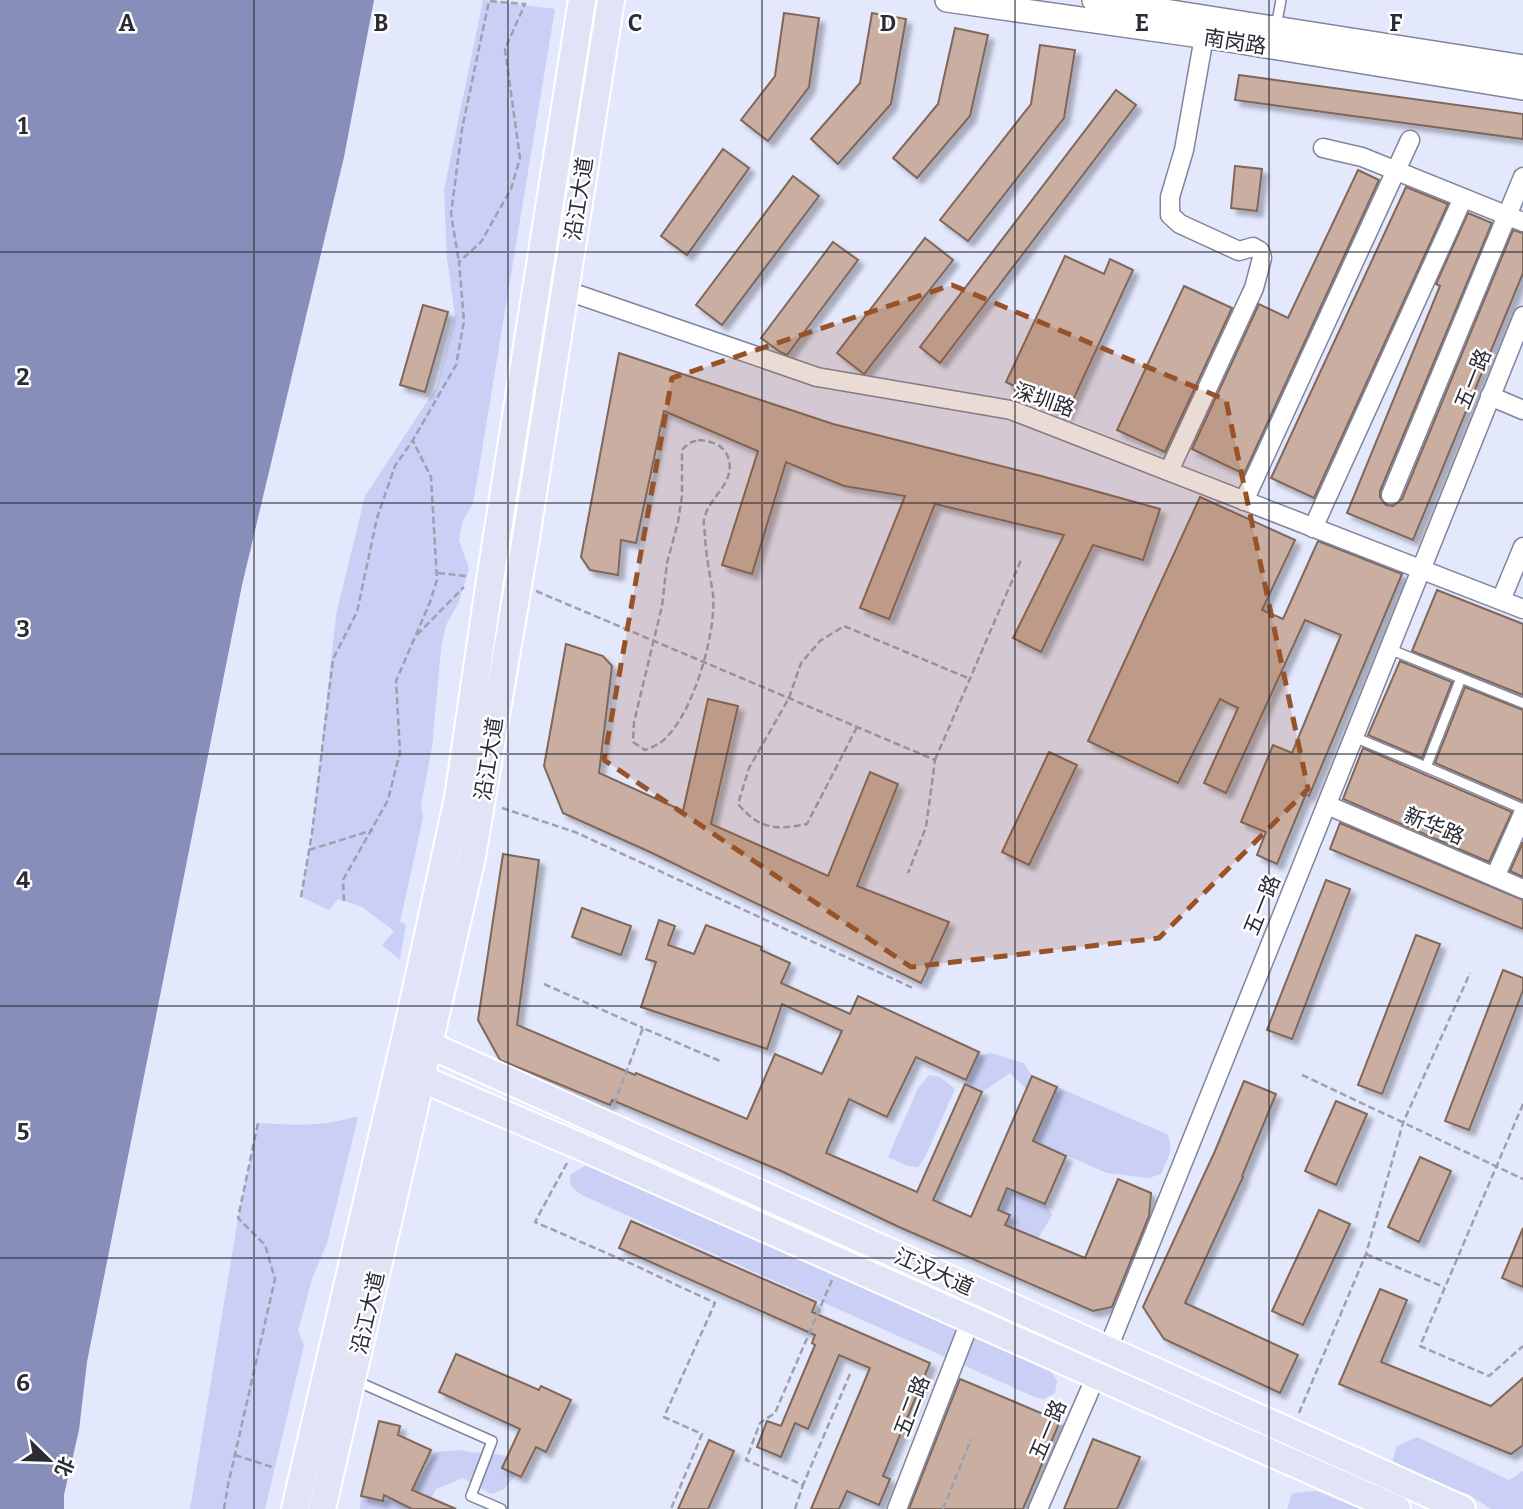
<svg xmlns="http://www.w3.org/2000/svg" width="1523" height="1509" font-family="Bitter,'Noto Sans SC',serif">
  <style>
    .green { fill: #c9cff5 }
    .water { fill: #888eba }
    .building { fill: #c9aea1; stroke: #7f675a; stroke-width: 2; filter: url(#shadow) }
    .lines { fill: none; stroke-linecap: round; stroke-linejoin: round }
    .service-casing { stroke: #81849c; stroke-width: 12 }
    .minor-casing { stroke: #81849c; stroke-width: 21 }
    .secondary-casing { stroke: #81849c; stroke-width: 26 }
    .primary-casing { stroke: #fff; stroke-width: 30 }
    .path { stroke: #9da0b0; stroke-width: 2.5; stroke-dasharray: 7 3.5; stroke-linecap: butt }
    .service { stroke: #fff; stroke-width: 9 }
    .minor { stroke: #fff; stroke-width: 18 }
    .secondary { stroke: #fff; stroke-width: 23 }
    .primary { stroke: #e1e4f7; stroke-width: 26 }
    .marked { fill: #985228; fill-opacity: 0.2; stroke: #985228; stroke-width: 5; stroke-dasharray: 14 9; stroke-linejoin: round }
    .grid { fill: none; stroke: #2a2b35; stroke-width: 2; stroke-opacity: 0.55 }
    .labels { text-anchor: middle; stroke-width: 5; stroke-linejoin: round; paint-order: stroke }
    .street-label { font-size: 21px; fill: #2a2b35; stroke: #fff }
    .grid-label { font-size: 23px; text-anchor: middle; font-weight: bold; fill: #2a2b35; stroke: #fff; stroke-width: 5; stroke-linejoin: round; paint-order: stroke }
  </style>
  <defs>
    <filter id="shadow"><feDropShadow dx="5.5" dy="5.5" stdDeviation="2" flood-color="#0004"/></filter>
  </defs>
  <rect width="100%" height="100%" fill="#e4e8fd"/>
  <g class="green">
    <polygon points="483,0 555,9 473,504 463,520 459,540 469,569 458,604 446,625 441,649 432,747 421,805 423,818 400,922 406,924 400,960 382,945 394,931 362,907 338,899 329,910 301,897 312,833 336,615 365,496 436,388 455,315 447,258 444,190"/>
    <polygon points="979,1052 981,1055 991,1053 1024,1063 1032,1076 1026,1089 1010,1073 982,1092 965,1084"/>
    <polygon points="929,1075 940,1077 955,1089 925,1157 918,1167 908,1166 888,1157 918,1088"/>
    <path d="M1057 1087 1167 1134C1175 1147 1167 1161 1161 1174L1149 1178 1107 1173 1033 1141Z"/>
    <path d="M354 1117 358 1118 327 1243 312 1279 298 1331 304 1345 265 1509H190L238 1218 258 1123C292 1125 322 1127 354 1117Z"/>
    <path d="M585 1166 604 1167 1050 1370 1057 1381 1055 1393 1044 1399 1037 1398 584 1196C574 1190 567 1186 571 1174Z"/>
    <polygon points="1007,1188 1045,1204 1052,1215 1038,1239 1005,1225 1009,1215 998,1210"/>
    <polygon points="1417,1437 1509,1480 1523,1471 1523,1509 1491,1509 1470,1495 1436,1484 1392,1465 1396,1447"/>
    <path d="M459 1450C475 1454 491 1452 507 1456L502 1468 516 1475 504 1489 491 1494 463 1478 436 1489 425 1509H360L361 1496 383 1501 389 1498 405 1505 415 1484 436 1452Z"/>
    <polygon points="1317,1491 1360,1509 1287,1509 1292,1493"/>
  </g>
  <polygon class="water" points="0,0 374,0 344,157 242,585 87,1362 79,1430 64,1495 64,1509 0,1509"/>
  <g class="building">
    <polygon points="784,13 819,18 809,87 768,141 741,120 775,76"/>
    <polygon points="872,13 906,19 891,104 838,164 811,139 860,83"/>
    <polygon points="955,28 988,35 970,116 917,178 893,158 938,104"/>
    <polygon points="1040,45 1075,50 1064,118 968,241 940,220 1031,104"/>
    <polygon points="1239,75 1523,114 1523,139 1235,100"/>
    <polygon points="1116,90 1136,105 940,363 920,347"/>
    <polygon points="723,149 749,168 687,255 661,236"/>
    <polygon points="1235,166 1262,169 1257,211 1231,208"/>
    <polygon points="1358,170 1379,180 1244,474 1192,449 1259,304 1288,318"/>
    <polygon points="793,176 819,196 722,325 696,305"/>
    <polygon points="1406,187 1448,204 1314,498 1271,478"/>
    <polygon points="1468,213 1492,223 1380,491 1380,497 1386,505 1393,506 1402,499 1513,230 1523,233 1523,273 1413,540 1347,513 1440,286 1436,284"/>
    <polygon points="925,238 953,260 864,374 837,353"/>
    <polygon points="833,242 858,260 787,355 780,352 761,338"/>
    <polygon points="1065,256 1104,274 1110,259 1133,270 1066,415 1043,404 1045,401 1006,382"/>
    <polygon points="1184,286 1232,308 1165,452 1117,430"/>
    <polygon points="423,305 448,312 425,392 400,385"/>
    <polygon points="619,353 833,424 1041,476 1160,509 1143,560 1093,545 1041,652 1013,638 1064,535 935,504 889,619 860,608 905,496 844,486 786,462 752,574 722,565 758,451 664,411 636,543 621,540 618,575 590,570 581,557"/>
    <polygon points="1200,497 1295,540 1262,610 1283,619 1318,541 1402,574 1309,796 1306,794 1277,864 1257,855 1266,832 1241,822 1273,745 1292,753 1341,635 1305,620 1226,793 1204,783 1238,708 1220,699 1178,783 1088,741"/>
    <polygon points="1437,590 1523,624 1523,695 1412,651"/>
    <polygon points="566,644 603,656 612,666 599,773 683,811 708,699 738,706 711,824 828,876 870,772 898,784 857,886 949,922 921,983 650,852 563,813 544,766"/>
    <polygon points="1400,661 1452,682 1422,758 1368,735"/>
    <polygon points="1465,687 1523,710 1523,801 1435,763"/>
    <polygon points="1363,748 1512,812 1489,862 1343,799"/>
    <polygon points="1049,752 1077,765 1029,865 1002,852"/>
    <polygon points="1340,823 1523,900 1523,929 1330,849"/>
    <polygon points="1523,842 1523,877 1510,871"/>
    <polygon points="503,854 539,860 517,1025 635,1075 636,1073 747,1119 775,1054 822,1074 842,1031 782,1004 767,1049 641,1007 656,962 646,959 659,920 675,926 668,945 694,954 706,925 762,947 761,950 790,963 781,983 850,1014 858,996 979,1052 966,1080 916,1057 887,1117 849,1099 826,1153 917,1192 965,1084 982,1092 933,1200 971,1217 1032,1076 1057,1087 1033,1141 1066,1156 1045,1204 1007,1188 998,1210 1010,1215 1005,1225 1085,1258 1118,1179 1151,1193 1149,1216 1112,1307 1093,1311 899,1227 779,1170 612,1100 610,1105 500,1060 478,1020"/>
    <polygon points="1326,880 1350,889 1292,1039 1267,1030"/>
    <polygon points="582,908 631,926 621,955 572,937"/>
    <polygon points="1416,935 1440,944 1382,1094 1358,1085"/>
    <polygon points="1503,970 1523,978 1523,990 1469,1130 1445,1121"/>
    <polygon points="1244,1081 1276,1094 1242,1176 1243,1177 1185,1303 1298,1355 1280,1393 1164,1339 1143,1307 1215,1151"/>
    <polygon points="1336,1101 1367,1114 1336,1185 1305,1171"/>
    <polygon points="1420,1157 1451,1171 1419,1242 1388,1227"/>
    <polygon points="1319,1210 1350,1224 1303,1325 1272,1311"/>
    <polygon points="631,1221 816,1302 812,1312 930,1363 883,1476 890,1479 879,1505 847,1491 839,1509 811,1509 870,1368 839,1355 808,1429 795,1423 781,1457 757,1447 767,1421 781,1426 815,1345 812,1343 815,1335 619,1248"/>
    <polygon points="1523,1228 1523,1287 1502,1278"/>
    <polygon points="1380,1289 1407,1300 1381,1362 1491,1406 1523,1378 1523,1445 1511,1454 1339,1384"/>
    <polygon points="456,1354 539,1390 541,1386 571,1400 546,1452 536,1447 521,1477 502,1468 520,1429 439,1392"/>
    <polygon points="960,1379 1060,1421 1023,1509 909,1509"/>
    <polygon points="379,1421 400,1426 398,1435 431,1450 412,1490 456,1509 412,1509 384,1495 383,1501 361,1496"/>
    <polygon points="1093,1439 1140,1457 1117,1509 1064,1509"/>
    <polygon points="709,1440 734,1451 708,1509 678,1509"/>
  </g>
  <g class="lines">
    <defs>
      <g id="service">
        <polyline points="1276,27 1281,0"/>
        <polyline points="1389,649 1523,703"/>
        <polyline points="1461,678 1426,767 1523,809"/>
        <polyline points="1354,737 1426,767"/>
        <polyline points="354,1380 492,1441 471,1496 501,1509"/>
      </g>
      <g id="minor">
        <polyline points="1323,148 1362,157 1523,222"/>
        <polyline points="556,287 817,377 1011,410 1523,609"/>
        <polyline points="1490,396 1523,410"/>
        <polyline points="1169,471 1254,288 1262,258 1260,251 1253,247 1239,251 1180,224 1170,215 1170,197 1184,150 1204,37"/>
        <polyline points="1391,495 1523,177"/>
        <polyline points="1244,501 1410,140"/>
        <polyline points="1313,528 1463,198"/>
        <polyline points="1501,600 1523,547"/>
        <polyline points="1327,805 1523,889"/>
        <polyline points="1495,877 1523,814"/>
        <polyline points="897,1509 971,1319"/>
        <polyline points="1038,1509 1107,1351 1523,316"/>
      </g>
      <g id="secondary">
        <polyline points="947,0 1229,40 1523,88"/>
        <polyline points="1094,0 1523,67"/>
      </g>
      <g id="primary">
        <polyline points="416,1039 1462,1509"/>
        <polyline points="406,1072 577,1145 1397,1509"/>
        <polyline points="295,1509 406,1035 458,798 490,580 582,0"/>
        <polyline points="322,1509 472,857 525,544 611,0"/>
      </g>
    </defs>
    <use href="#service" class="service-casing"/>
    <use href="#minor" class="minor-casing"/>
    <use href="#secondary" class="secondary-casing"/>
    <use href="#primary" class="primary-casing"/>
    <g class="path">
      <path d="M698 440C711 441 723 444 728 457 737 484 708 496 704 520 703 524 705 531 705 536 706 556 710 575 713 594 717 632 692 720 660 743 655 746 650 748 645 750L633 742 634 722 662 606 667 563 678 522 682 496V450L689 443Z"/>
      <polyline points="438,573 466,576"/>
      <polyline points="536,591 935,760 926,827 908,873"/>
      <polyline points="417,635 464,587"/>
      <path d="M857 727 807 824C776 830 760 830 738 804L749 768 789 698 801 663 820 641 844 626 970 679"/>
      <polyline points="935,760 1021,560"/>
      <polyline points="502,808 575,832 913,988"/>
      <polyline points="309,850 373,830"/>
      <polyline points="301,897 312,833 333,659 357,612 377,518 395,466 413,440 456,365 464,321 459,262 481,242 511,189 520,158 505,49 525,4 489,1 462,129 451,214 459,262"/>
      <polyline points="344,901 343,880 388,800 400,752 396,681 430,602 437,580 431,477 413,441"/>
      <polyline points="544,984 643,1028"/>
      <polyline points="1302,1075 1523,1179"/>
      <polyline points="614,1104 643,1028 720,1061"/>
      <polyline points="1523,1104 1420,1346 1489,1376 1523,1346"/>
      <polyline points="567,1163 535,1222 634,1265 715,1303 664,1417 702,1434 671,1509"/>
      <polyline points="1366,1254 1444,1287"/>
      <polyline points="832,1280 775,1413 760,1423 746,1460 803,1485 850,1374"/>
      <polyline points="1299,1413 1366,1254 1403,1123 1470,973"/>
      <polyline points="235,1455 275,1468"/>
      <polyline points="224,1509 228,1485 275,1279 265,1245 238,1218 258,1123"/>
      <polyline points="795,1509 803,1485"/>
      <polyline points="943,1509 971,1439"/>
    </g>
    <use href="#service" class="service"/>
    <use href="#minor" class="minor"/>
    <use href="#secondary" class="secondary"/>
    <use href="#primary" class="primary"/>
  </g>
  <path class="marked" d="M952 285 1226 400 1308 789 1159 938 911 967 604 760 672 378Z"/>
  <path class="grid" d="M254 0V1509M508 0V1509M762 0V1509M1015 0V1509M1269 0V1509M0 252H1523M0 503H1523M0 754H1523M0 1006H1523M0 1258H1523"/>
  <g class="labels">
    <g class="street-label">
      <text transform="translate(1235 42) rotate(9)" y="7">南岗路</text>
      <text transform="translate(579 199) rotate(-81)" y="7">沿江大道</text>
      <text transform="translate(1473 379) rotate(-68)" y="7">五一路</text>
      <text transform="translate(1044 400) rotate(19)" y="7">深圳路</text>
      <text transform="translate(489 759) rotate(-81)" y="7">沿江大道</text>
      <text transform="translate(1434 826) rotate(23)" y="7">新华路</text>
      <text transform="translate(1262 905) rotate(-68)" y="7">五一路</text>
      <text transform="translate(934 1272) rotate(24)" y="7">江汉大道</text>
      <text transform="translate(368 1313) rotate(-77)" y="7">沿江大道</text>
      <text transform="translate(912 1406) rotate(-69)" y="7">五二路</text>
      <text transform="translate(1048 1430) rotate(-67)" y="7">五一路</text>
    </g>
  </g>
  <g class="grid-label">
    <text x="127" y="31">A</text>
    <text x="381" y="31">B</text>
    <text x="635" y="31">C</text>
    <text x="888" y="31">D</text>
    <text x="1142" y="31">E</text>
    <text x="1396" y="31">F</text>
    <text x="23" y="134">1</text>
    <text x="23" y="385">2</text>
    <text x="23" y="637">3</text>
    <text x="23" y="888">4</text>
    <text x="23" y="1140">5</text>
    <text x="23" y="1391">6</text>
  </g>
  <g transform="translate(49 1460) rotate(113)" stroke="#ffffff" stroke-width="5" paint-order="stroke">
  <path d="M0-5L12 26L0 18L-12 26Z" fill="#2a2b35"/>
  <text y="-10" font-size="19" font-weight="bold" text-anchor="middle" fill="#2a2b35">北</text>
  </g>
</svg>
